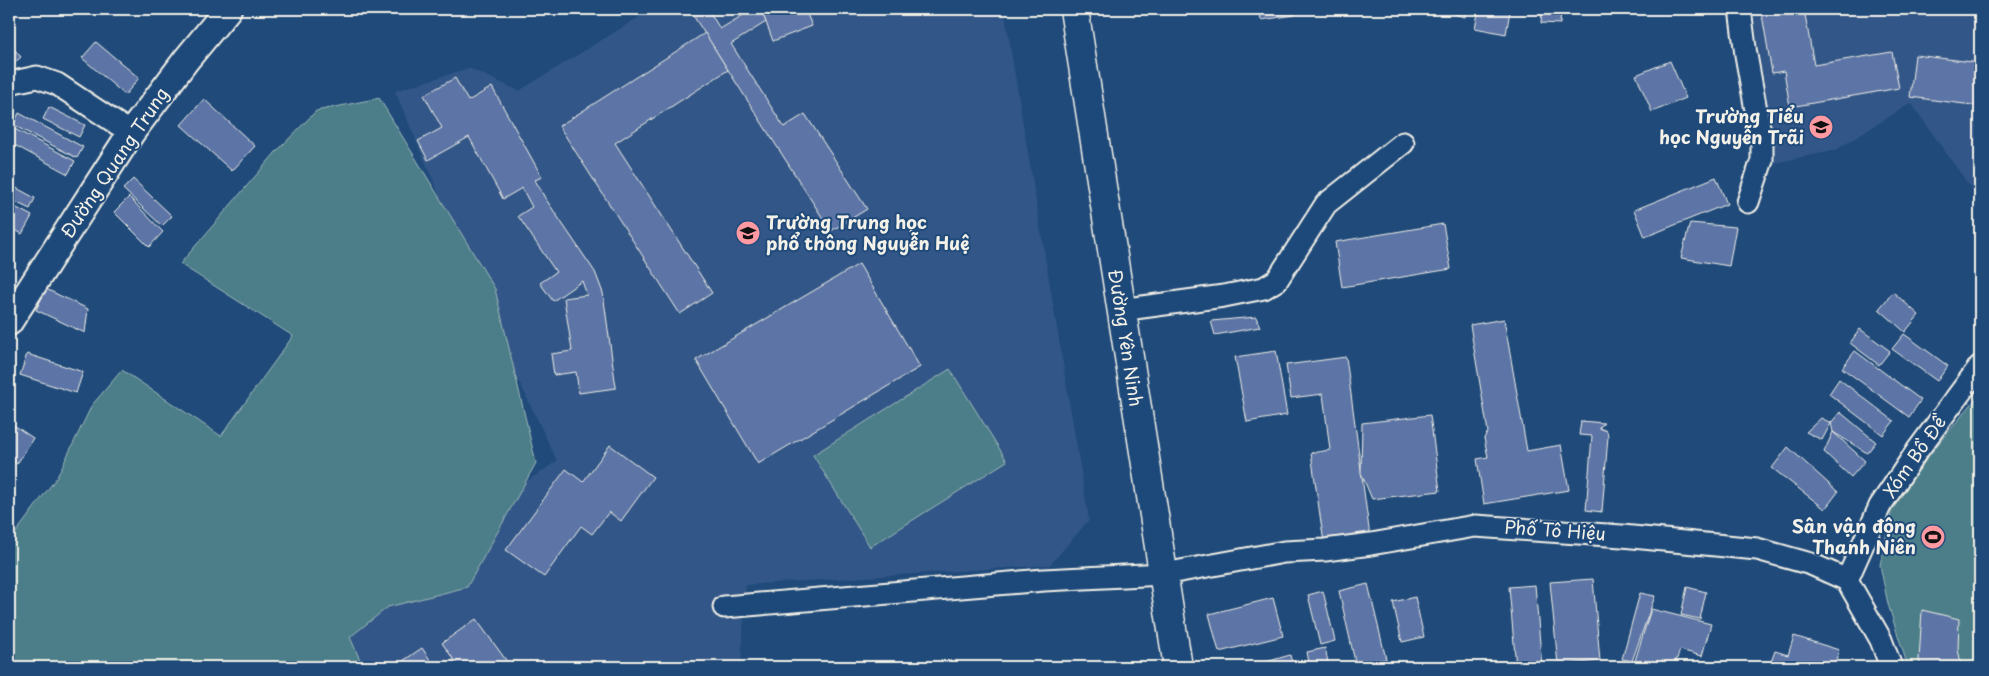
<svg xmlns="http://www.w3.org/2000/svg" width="1989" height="676" font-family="'Playpen Sans',sans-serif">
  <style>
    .built { fill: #315787 }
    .green { fill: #4c7e89; stroke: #a0b8b8 }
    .building { fill: #5c75a6; stroke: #f4f1e8 }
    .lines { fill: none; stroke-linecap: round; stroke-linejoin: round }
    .minor-casing { stroke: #f4f1e8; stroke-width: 25 }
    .tertiary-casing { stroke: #f4f1e8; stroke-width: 30 }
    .primary-casing { stroke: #f4f1e8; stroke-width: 31 }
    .minor { stroke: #1f4a7a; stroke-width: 21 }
    .tertiary { stroke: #1f4a7a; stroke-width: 26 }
    .primary { stroke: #1f4a7a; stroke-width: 28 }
    .labels { text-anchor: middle; stroke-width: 4; stroke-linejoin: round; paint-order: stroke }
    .poi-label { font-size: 18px; font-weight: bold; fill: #f4f1e8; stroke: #1f4a7a; text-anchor: end }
    .street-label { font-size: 18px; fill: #f4f1e8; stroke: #1f4a7a }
  </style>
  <rect width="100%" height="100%" fill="#1f4a7a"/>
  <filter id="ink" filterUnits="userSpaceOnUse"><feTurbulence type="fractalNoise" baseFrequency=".02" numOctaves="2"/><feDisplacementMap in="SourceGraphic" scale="10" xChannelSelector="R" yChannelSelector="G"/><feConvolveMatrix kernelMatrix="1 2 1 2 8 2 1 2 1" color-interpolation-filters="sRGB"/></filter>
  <g filter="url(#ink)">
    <g class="built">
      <polygon points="652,9 1004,9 1089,520 1050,565 746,585 741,667 340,667 316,623 557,461 516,375 395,91 469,68 519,91"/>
      <polygon points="1753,9 1980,9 1980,201 1911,103 1836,150 1775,163"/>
    </g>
    <g class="green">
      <polygon points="379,98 495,289 536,463 467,587 388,607 350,637 363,667 9,667 9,542 57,477 92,405 122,370 221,436 293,336 180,264 276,152 316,111"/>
      <polygon points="950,369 1007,461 870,547 813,455"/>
      <polygon points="1980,394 1980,667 1908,667 1888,604 1880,565 1892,509 1929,455"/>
    </g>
    <g class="building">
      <polygon points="689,9 708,9 720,29 753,9 761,9 766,22 731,44 784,127 805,114 867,209 831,231"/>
      <polygon points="761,9 805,9 812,26 773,41"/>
      <polygon points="1259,9 1299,9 1295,15 1261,20"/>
      <polygon points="1451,9 1467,9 1465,17 1450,13"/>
      <polygon points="1479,9 1519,9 1519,10 1510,11 1506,34 1475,28"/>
      <polygon points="1542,9 1561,9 1560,24 1541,23"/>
      <polygon points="1761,9 1804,9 1814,65 1892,52 1899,88 1790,107 1784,71 1772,73"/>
      <polygon points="705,33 728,70 615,143 712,293 680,314 559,126"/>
      <polygon points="96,42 139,78 125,95 82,58"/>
      <polygon points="9,43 21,57 9,68"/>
      <polygon points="1915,55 1980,63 1980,106 1910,97"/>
      <polygon points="1670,61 1686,98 1652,112 1636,75"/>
      <polygon points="455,78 468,101 492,87 542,177 535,180 545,198 595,272 603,293 616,388 579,393 576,372 554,375 551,354 572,351 564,298 587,295 582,281 553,301 540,283 556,272 518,216 532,207 522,188 503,199 469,137 428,160 418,141 442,128 424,95"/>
      <polygon points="204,99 255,146 232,171 181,125"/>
      <polygon points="49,107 85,125 79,137 43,119"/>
      <polygon points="19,113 83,147 77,158 13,125"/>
      <polygon points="13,128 75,161 68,174 9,142 9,136"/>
      <polygon points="1716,177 1727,204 1645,237 1634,210"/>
      <polygon points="133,179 172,216 162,226 123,189"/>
      <polygon points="9,184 35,198 30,209 9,199"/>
      <polygon points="129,197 163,232 149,247 114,212"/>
      <polygon points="9,204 32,216 22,234 9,226"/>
      <polygon points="1690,223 1736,227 1729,266 1681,258"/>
      <polygon points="1443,224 1451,269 1342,287 1335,242"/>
      <polygon points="859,264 920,367 758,464 696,360"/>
      <polygon points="46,289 88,309 85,333 36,310"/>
      <polygon points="1893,292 1919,315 1905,332 1879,309"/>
      <polygon points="1256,317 1260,327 1215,335 1211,321"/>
      <polygon points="1504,319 1527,451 1561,445 1569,490 1484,504 1477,459 1488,457 1484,438 1488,432 1470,325"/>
      <polygon points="1860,329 1890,351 1879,365 1850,343"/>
      <polygon points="1904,334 1948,366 1937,381 1892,349"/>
      <polygon points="1276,351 1287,415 1247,422 1235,357"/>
      <polygon points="1855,351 1921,400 1909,417 1842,368"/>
      <polygon points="27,354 83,372 76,393 20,375"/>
      <polygon points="1346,357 1371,544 1325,550 1311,453 1330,450 1323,394 1291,398 1286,365"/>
      <polygon points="1839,379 1894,421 1883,435 1829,394"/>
      <polygon points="1840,412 1876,442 1867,453 1833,432 1831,423"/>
      <polygon points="1430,415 1440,491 1372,499 1361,473 1362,423"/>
      <polygon points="1821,418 1831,423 1822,440 1806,432"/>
      <polygon points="1581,421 1604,423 1599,428 1607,431 1608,436 1602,512 1586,510 1592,436 1579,435"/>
      <polygon points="9,422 33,438 17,464 9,459"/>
      <polygon points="1833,432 1865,461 1851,477 1824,452"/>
      <polygon points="610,445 653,477 621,521 609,512 592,534 581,526 544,577 506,550 566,469 583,482"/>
      <polygon points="1788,447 1838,492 1825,509 1772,468"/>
      <polygon points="1593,579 1600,661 1558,665 1550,582"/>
      <polygon points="1368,584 1386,659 1356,666 1339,591"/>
      <polygon points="1535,585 1542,667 1516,667 1509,587"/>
      <polygon points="1687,587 1706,592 1700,619 1681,615"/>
      <polygon points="1323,591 1335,641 1320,645 1308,595"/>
      <polygon points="1640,593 1655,596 1632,661 1622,659"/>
      <polygon points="1415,597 1424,637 1402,642 1393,602"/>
      <polygon points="1273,598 1283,636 1219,652 1209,614"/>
      <polygon points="1651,609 1711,624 1702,656 1680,650 1674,667 1633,667"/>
      <polygon points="1922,610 1959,619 1958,650 1962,667 1922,667 1919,660"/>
      <polygon points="476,619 511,667 459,667 442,643"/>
      <polygon points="1794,636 1839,650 1834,667 1769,667 1775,651 1788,655"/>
      <polygon points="422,648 435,667 394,667"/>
      <polygon points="1325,648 1329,667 1310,667 1307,652"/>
      <polygon points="1290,655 1293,667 1249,667"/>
    </g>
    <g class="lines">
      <defs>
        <g id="minor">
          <polyline points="1740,9 1746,55 1762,143 1762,160 1748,202"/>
          <polyline points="9,83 37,77 57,84 131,133"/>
          <polyline points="1120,310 1224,296 1264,288 1277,280 1326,204 1403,143"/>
          <polyline points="1847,580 1880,506 1917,451 1980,366"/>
          <polyline points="724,607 1044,580 1164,574 1284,552 1325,550 1371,544 1475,526 1622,536 1757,549 1811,564 1847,580 1881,640 1891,667"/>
        </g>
        <polyline id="tertiary" points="9,322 131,133 186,60 228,9"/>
        <polyline id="primary" points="1074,9 1178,667"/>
      </defs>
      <use href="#minor" class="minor-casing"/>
      <use href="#tertiary" class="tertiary-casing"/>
      <use href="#primary" class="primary-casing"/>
      <use href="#minor" class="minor"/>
      <use href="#tertiary" class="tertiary"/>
      <use href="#primary" class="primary"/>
    </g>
  </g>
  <defs>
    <symbol id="school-disc" viewBox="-11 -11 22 22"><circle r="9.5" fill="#ff9aa2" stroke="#1f4a7a"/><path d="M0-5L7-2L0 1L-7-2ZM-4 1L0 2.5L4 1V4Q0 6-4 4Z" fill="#111"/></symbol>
    <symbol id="stadium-disc" viewBox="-11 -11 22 22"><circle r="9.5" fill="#ff9aa2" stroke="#1f4a7a"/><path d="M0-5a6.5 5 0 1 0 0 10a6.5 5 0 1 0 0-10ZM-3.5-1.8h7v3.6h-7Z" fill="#111"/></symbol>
  </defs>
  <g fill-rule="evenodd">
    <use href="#school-disc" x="1807" y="113" width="28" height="28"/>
    <use href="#school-disc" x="734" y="219" width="28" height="28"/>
    <use href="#stadium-disc" x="1919" y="523" width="28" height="28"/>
  </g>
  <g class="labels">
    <g class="poi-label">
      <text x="1804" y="123">Trường Tiểu<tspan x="1804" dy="21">học Nguyễn Trãi</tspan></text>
      <text x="766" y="229" text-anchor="start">Trường Trung học<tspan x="766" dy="21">phổ thông Nguyễn Huệ</tspan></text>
      <text x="1916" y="533">Sân vận động<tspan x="1916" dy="21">Thanh Niên</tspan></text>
    </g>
    <g class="street-label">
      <text transform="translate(115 163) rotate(-56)" y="6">Đường Quang Trung</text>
      <text transform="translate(1125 338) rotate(81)" y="6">Đường Yên Ninh</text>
      <text transform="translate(1915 457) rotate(-55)" y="6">Xóm Bồ Đề</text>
      <text transform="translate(1555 531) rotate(4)" y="6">Phố Tô Hiệu</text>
    </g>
  </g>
  <rect width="1989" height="676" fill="none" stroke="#1f4a7a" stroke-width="30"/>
  <rect x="15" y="15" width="1959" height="646" fill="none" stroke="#f4f1e8" stroke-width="2" filter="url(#ink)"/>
</svg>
